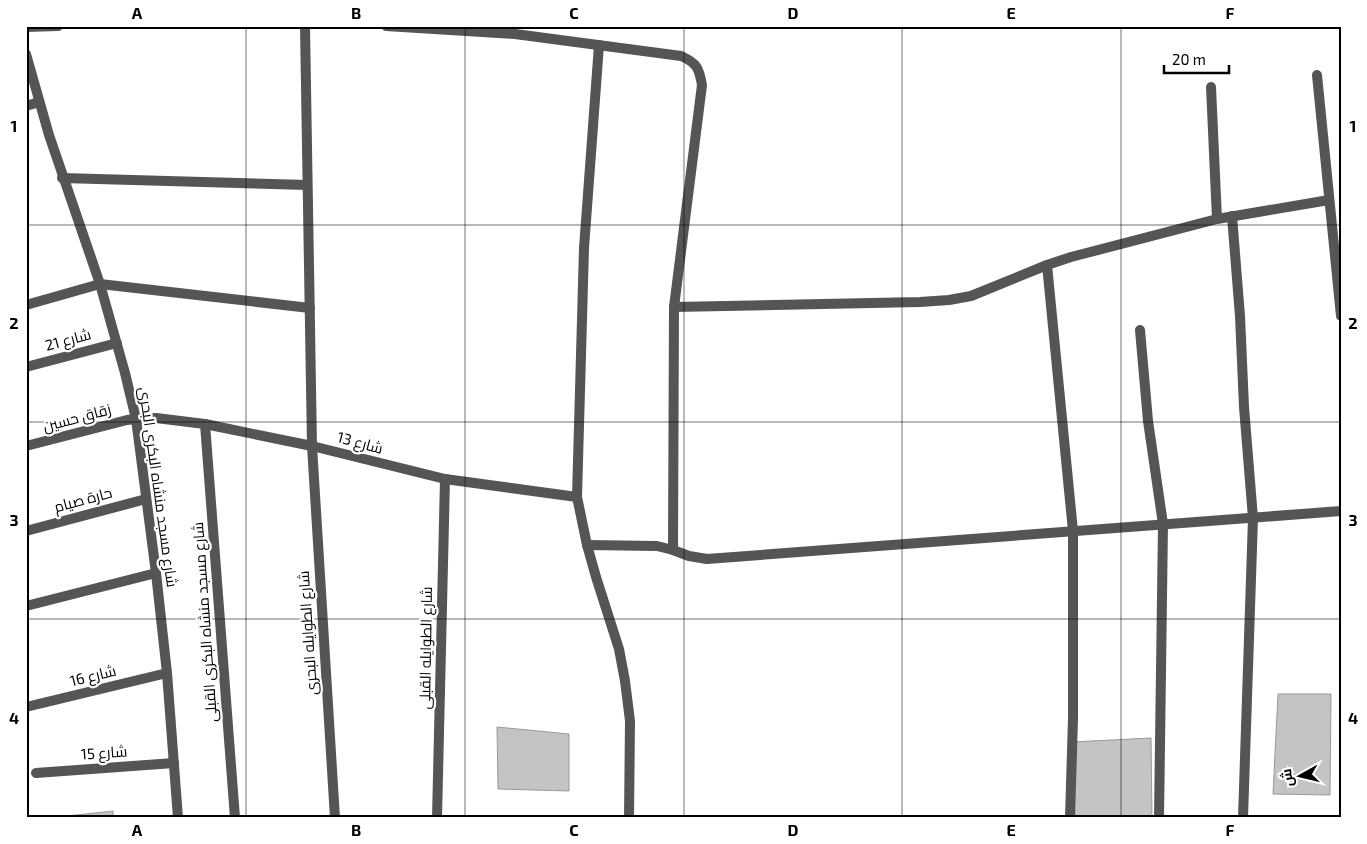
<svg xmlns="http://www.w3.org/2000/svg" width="1367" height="844" font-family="'Exo 2',Cairo,sans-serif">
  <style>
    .building { fill: #c4c4c4; stroke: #999 }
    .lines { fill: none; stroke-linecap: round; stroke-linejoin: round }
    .minor { stroke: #555; stroke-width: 10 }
    .grid { fill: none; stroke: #000; stroke-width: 1; stroke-opacity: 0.55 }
    .labels { text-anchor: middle; stroke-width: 4.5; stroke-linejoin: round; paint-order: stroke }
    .street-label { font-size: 15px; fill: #000; stroke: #fff }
    .neatline { fill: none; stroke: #000; stroke-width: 2 }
    .grid-label { font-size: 16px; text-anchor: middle; font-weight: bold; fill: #000 }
  </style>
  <rect width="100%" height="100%" fill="#fff"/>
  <g class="building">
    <polygon points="1278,694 1331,694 1330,795 1273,794"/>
    <polygon points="497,727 569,734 569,791 498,789"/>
    <polygon points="1151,738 1152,818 1073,818 1072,742"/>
    <polygon points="113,811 113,818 68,818 67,816"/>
  </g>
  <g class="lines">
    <g class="minor">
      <polyline points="305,26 312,446 335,818"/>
      <path d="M386 26 515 34 681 56C697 63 699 68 702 85L674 307 673 550"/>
      <polyline points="26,27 58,26"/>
      <polyline points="599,45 584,248 577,497 587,545 596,577 619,649 625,681 630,721 629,818"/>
      <polyline points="26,54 49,135 100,284 125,373 136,419 156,573 167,673 178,818"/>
      <polyline points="1317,75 1341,316"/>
      <polyline points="1211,87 1217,219"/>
      <polyline points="26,106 39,102"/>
      <polyline points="62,178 307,185"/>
      <polyline points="1232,216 1240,316 1244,407 1253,518 1243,818"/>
      <polyline points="1047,265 1073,531 1073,718 1070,818"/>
      <polyline points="26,305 100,284 310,308"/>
      <polyline points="674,307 920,302 949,300 971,296 1047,265 1071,257 1217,219 1329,200"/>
      <polyline points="1140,330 1148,421 1163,524 1159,818"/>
      <polyline points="26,367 117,343"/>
      <polyline points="205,424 235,818"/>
      <polyline points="26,446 127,420 136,419 156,418 205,424 312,446 445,479 577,497"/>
      <polyline points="26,531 146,499"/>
      <polyline points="587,545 657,546 673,550 689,556 707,559 1341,511"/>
      <polyline points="26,606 156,573"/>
      <polyline points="26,707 167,673"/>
      <polyline points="36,773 174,763"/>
      <polyline points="437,818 445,479"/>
    </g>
  </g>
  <path class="grid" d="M246 26V818M465 26V818M684 26V818M902 26V818M1121 26V818M26 225H1341M26 422H1341M26 619H1341"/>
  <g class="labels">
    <g class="street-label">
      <text transform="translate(68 340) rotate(-15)" y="5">شارع 21</text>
      <text transform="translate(77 418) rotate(-15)" y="5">زقاق حسين</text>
      <text transform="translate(360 443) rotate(15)" y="5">شارع 13</text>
      <text transform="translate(158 487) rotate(82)" y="5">شارع مسجد منشاه البكرى البحرى</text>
      <text transform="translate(83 500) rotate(-15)" y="5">حارة صيام</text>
      <text transform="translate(205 622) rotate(-94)" y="5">شارع مسجد منشاه البكرى القبلى</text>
      <text transform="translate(308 633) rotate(-94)" y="5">شارع الطوايله البحرى</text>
      <text transform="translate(426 648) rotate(-89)" y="5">شارع الطوايله القبلى</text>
      <text transform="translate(93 676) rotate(-14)" y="5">شارع 16</text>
      <text transform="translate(104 753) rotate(-4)" y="5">شارع 15</text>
    </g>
  </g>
  <rect width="1367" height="844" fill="none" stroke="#ffffff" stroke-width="55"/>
  <g transform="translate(1300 776) rotate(262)" stroke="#ffffff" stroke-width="4" paint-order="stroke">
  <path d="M0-4L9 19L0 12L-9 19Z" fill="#000000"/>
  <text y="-8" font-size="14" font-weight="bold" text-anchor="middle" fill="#000000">ش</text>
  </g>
  <path d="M1164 65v8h65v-8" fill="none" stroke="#000000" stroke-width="2.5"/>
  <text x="1172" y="65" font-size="15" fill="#000000" stroke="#ffffff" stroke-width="4" paint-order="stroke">20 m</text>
  <rect x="28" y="28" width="1312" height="788" class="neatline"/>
  <g class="grid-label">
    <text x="137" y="19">A</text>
    <text x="356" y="19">B</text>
    <text x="574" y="19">C</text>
    <text x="793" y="19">D</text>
    <text x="1011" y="19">E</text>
    <text x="1230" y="19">F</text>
    <text x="14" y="132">1</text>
    <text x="1353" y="132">1</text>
    <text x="14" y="329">2</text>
    <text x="1353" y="329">2</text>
    <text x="14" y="526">3</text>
    <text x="1353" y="526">3</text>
    <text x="14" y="724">4</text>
    <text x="1353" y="724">4</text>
    <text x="137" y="836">A</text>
    <text x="356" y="836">B</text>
    <text x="574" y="836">C</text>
    <text x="793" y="836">D</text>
    <text x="1011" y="836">E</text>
    <text x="1230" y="836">F</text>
  </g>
</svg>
